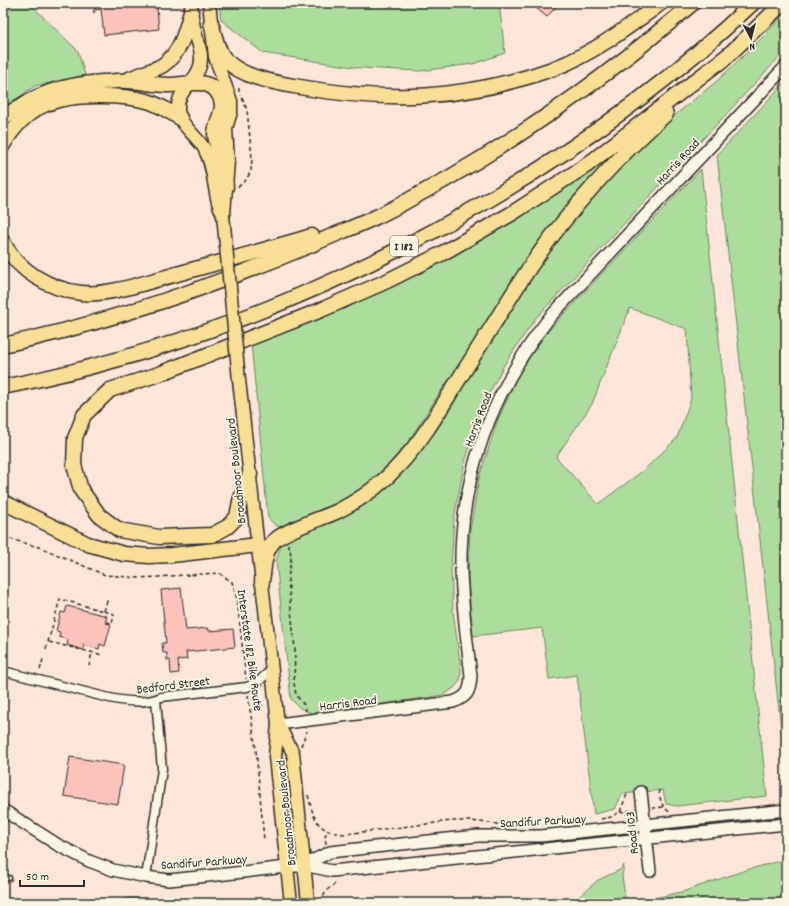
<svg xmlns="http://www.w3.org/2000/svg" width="789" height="906" font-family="Dekko,sans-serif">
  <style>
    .green { fill: #addd9d; stroke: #6c8464; fill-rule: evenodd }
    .building { fill: #fec2bc; stroke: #2b2b2b }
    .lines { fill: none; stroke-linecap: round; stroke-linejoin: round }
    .lane-casing { stroke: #2b2b2b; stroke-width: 7 }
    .street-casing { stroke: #2b2b2b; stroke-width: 11 }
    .secondary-casing { stroke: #2b2b2b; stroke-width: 14 }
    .primary-casing { stroke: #2b2b2b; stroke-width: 15 }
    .highway-casing { stroke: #2b2b2b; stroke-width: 17 }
    .path { stroke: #2b2b2b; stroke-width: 1.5; stroke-dasharray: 4 3; stroke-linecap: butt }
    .lane { stroke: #fcf5e5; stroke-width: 4 }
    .street { stroke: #fcf5e5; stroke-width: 8 }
    .secondary { stroke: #fcf5e5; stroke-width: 11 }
    .primary { stroke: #f9df96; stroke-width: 12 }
    .highway { stroke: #f9df96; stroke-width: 14 }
    .primary-bridge-casing { stroke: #2b2b2b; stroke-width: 15; stroke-linecap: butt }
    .primary-bridge { stroke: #f9df96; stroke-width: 12 }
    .labels { text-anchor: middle; stroke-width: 3.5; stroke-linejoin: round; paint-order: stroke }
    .shield { fill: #fcf5e5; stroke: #6a6863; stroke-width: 1 }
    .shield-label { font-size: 12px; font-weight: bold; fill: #2b2b2b }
    .street-label { font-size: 13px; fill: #2b2b2b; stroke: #fcf5e5 }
  </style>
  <rect width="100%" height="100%" fill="#fde6d9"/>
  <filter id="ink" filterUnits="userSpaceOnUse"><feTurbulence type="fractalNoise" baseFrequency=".025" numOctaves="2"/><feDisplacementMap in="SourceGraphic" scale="8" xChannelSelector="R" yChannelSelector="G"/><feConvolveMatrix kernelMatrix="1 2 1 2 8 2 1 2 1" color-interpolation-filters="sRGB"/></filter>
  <g filter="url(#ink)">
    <g class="green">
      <polygon points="3,3 29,3 78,51 85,75 35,86 3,108"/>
      <polygon points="219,3 499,3 505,53 473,64 420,71 360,68 263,53 221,20"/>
      <path d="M786 12V50L535 319 504 365 480 411 464 466 454 518 451 569 453 611 461 670 460 681 454 688 444 695 313 714 300 708 291 699 276 561 282 542C299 535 318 529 334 521 372 502 396 477 424 446L559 235 608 178 664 124 718 80 765 35Z"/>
      <polygon points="786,81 786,773 717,155"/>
      <polygon points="616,149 603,165 569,201 535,246 500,299 473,344 439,394 408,442 389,464 366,485 343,502 282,528 275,525 268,518 251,343 336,309"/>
      <path d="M701 169 767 796 677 806 666 804 663 790 622 794 615 809 594 814 577 675 549 679 542 628 473 636 468 579 470 530 479 478 497 422 519 373 547 332ZM630 308 687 329 691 399 677 438 644 470 598 504 556 457 592 404Z"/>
      <polygon points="786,859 786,903 634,903 685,891 743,871"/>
      <polygon points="624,865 622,876 626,903 572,903 598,880 620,870"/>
      <polygon points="126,898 154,899 154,903 126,903"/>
    </g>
    <g class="building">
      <polygon points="94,3 159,3 157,9 159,29 104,35 101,9 95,10"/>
      <polygon points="530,3 559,3 547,17"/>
      <polygon points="181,588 186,630 208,628 209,631 233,629 235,647 186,652 187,659 178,660 179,673 171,674 170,660 167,660 167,653 163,653 162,643 166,643 161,590"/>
      <polygon points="67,606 107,616 105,623 111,624 105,646 100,644 99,649 84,645 83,650 67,645 68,640 59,637 60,632 56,631 61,612 65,613"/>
      <polygon points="70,757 124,765 118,804 64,796"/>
    </g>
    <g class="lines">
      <defs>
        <polyline id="lane" points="3,879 9,878"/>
        <g id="street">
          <path d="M3 671 105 697C122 701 145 705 161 697L247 687 258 682 271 670"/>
          <polyline points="146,877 162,769 156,700"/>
        </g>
        <g id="secondary">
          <path d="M278 724 453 702C468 697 470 691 471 676 467 641 462 606 461 570 459 478 493 389 550 317L786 66"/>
          <polyline points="641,792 650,871"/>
          <polyline points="3,810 58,845 89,861 113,870 146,877 169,880 208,876 304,865 332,871 786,824"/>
          <polyline points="304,865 330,852 456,838 479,836 541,836 786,810"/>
        </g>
        <g id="primary">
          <path d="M191 3C191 11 192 19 194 27 196 40 204 53 200 66 196 82 177 91 178 108 178 124 196 135 204 148 213 164 213 181 217 198 218 204 221 210 223 215"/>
          <polyline points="209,3 215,57 231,101 231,112 226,128 228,161 224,214"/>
          <polyline points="239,380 278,724 275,757 291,903"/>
          <polyline points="278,724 293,753 308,903"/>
        </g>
        <g id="highway">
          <path d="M211 23C215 35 217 52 227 61 242 77 273 82 294 86 387 103 466 100 555 68 594 53 628 27 661 3"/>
          <polyline points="720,63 783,3"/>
          <path d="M129 79C140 74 153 71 163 65 181 53 186 30 191 11"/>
          <path d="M3 118C35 94 62 85 102 82 110 82 118 80 126 81 140 81 155 85 169 85 186 85 209 76 219 95 227 109 216 119 215 133 215 142 219 151 221 160 223 169 225 178 226 187"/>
          <path d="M3 145C26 105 56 95 101 96 116 96 132 97 147 101 159 104 169 112 180 118"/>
          <path d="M3 242C18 271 49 289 81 293 108 296 143 283 170 276 217 263 265 250 312 236"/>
          <path d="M3 345C109 323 211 287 311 245 333 235 355 227 376 217 400 206 422 192 445 180 534 129 616 69 693 3"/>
          <path d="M3 387C276 333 550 194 753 3"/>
          <polyline points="250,474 240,501 237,517 227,527 212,535 159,537 119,530 99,515 81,490 74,465 75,438 84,415 110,390 159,374 321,310 387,281 441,254 511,214 587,165 727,56"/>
          <polyline points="3,502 88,544 124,554 149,556 172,555 258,545"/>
          <path d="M262 582C264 569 264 552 273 542 282 531 323 518 338 511 362 499 384 482 401 463 422 440 438 413 454 387 476 352 498 317 520 282 561 218 609 165 666 114"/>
        </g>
      </defs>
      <use href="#lane" class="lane-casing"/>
      <use href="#street" class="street-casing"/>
      <use href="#secondary" class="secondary-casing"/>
      <use href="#primary" class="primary-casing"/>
      <use href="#highway" class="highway-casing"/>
      <g class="path">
        <polyline points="93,3 94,13"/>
        <polyline points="239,92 239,86"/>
        <polyline points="238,187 246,180 251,171 252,158 247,110 241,95"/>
        <polyline points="3,537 42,548 105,575 140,578 219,573 232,582 237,599 246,679"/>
        <path d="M288 544C294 557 289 567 288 580L295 649 294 683 296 695 304 705 306 711"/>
        <polyline points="104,611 108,598"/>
        <polyline points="49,642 103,655"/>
        <polyline points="46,649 60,599 114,614 112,623 107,622"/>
        <polyline points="89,666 92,653"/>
        <polyline points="40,670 43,659"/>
        <polyline points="248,695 256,750 264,840"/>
        <polyline points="301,746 307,731"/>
        <path d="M659 790C660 799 661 807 670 812"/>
        <path d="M308 795C314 819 316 832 345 834L451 821H471L506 825"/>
        <polyline points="652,808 664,807"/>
        <polyline points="620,812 634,810"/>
        <polyline points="601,819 611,817 620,812 627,794"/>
        <polyline points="326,844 325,837 327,830"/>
        <path d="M322 903C323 893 327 889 335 884"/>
      </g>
      <use href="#lane" class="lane"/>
      <use href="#street" class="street"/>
      <use href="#secondary" class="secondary"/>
      <use href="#primary" class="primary"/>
      <use href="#highway" class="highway"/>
      <defs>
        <polyline id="primary-bridge" points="223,215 239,380"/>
      </defs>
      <use href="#primary-bridge" class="primary-bridge-casing"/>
      <use href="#primary-bridge" class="primary-bridge"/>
    </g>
  </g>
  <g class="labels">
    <rect class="shield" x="390" y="236" width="28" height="20" rx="3"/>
    <g class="shield-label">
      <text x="404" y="250">I 182</text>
    </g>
    <g class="street-label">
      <text transform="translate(677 161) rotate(-47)" y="5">Harris Road</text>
      <text transform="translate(477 419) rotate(-69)" y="5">Harris Road</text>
      <text transform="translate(235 471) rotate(-96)" y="5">Broadmoor Boulevard</text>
      <text transform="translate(251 650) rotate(82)" y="5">Interstate 182 Bike Route</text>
      <text transform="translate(173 684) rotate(-7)" y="5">Bedford Street</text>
      <text transform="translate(348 702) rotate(-7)" y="5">Harris Road</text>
      <text transform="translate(285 813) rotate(-96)" y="5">Broadmoor Boulevard</text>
      <text transform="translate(543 820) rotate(-3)" y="5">Sandifur Parkway</text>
      <text transform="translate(631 833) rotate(-96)" y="5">Road 103</text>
      <text transform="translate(204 861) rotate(-4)" y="5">Sandifur Parkway</text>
    </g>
  </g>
  <rect width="789" height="906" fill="none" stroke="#fcf5e5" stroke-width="16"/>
  <rect x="8" y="8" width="773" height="890" fill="none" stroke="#2b2b2b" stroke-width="1.5" filter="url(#ink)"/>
  <g transform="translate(751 38) rotate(173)" stroke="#fcf5e5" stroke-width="3" paint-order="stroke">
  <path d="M0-3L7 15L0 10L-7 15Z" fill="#2b2b2b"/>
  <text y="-6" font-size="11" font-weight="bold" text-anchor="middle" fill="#2b2b2b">N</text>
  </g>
  <path d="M20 880v6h64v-6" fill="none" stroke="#2b2b2b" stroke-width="2"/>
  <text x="26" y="880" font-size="12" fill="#2b2b2b" stroke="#fcf5e5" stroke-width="3" paint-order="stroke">50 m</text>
</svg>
